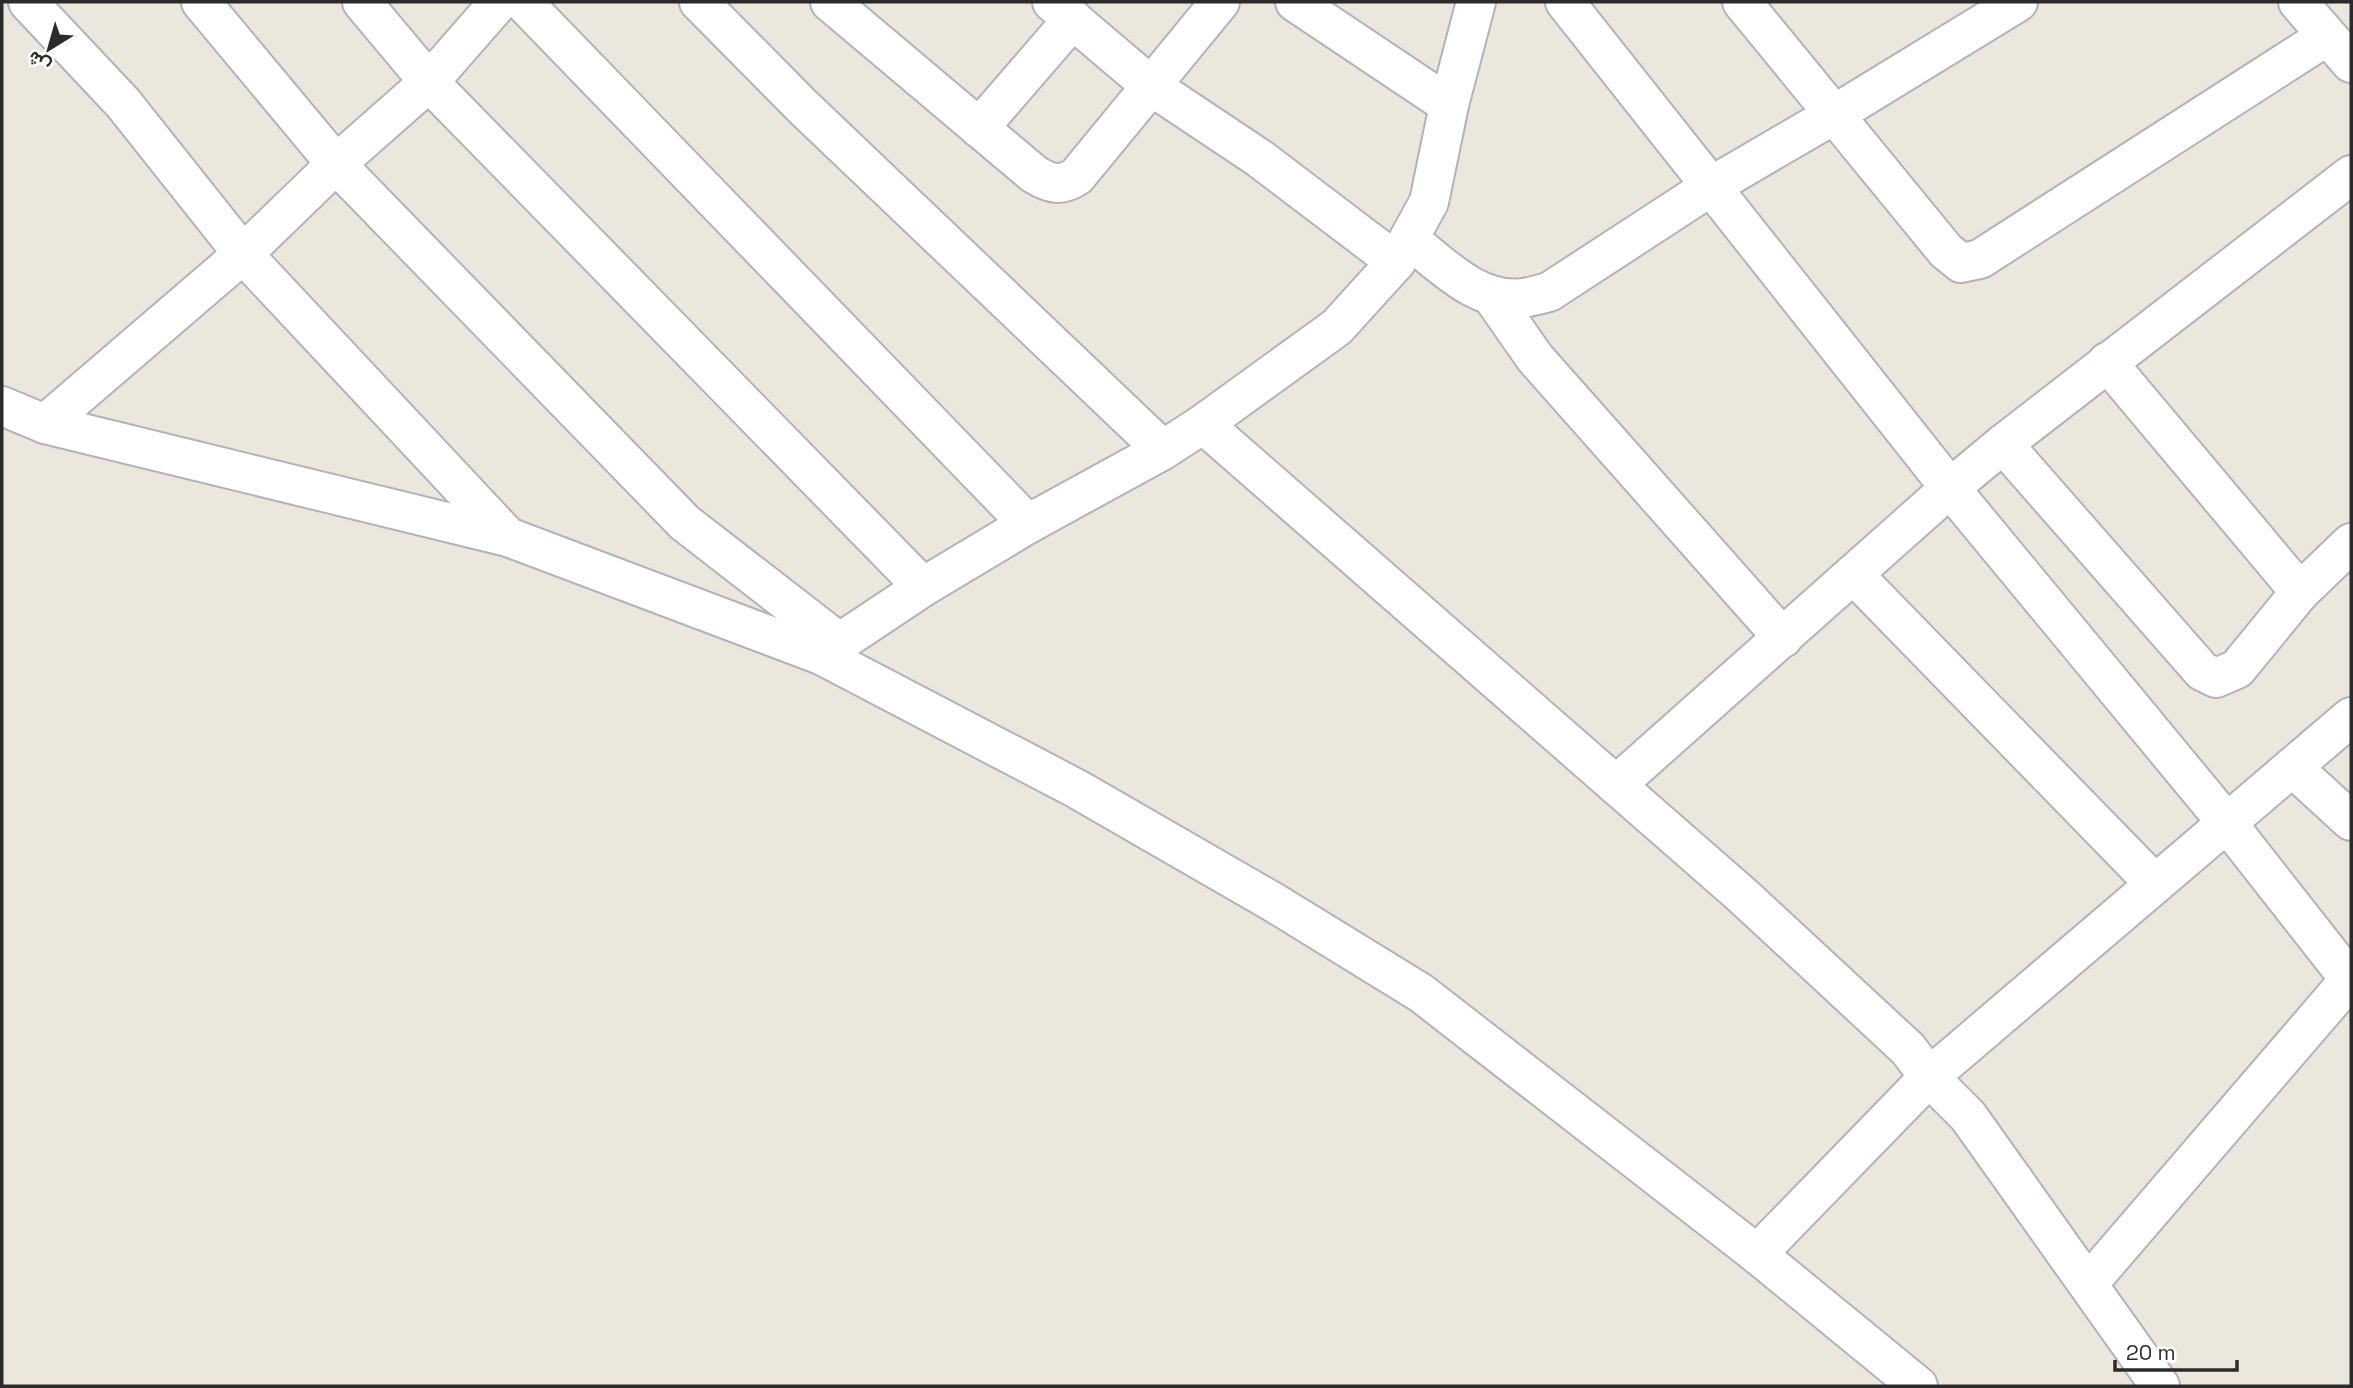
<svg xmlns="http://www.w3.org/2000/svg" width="2353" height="1388" font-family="'Space Grotesk',Vazirmatn,sans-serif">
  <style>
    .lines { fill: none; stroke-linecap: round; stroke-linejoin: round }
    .minor-casing { stroke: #b1b2be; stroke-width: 42 }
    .minor { stroke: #fff; stroke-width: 38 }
  </style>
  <rect width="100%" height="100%" fill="#ece7dd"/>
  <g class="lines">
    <defs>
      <g id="minor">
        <polyline points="28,2 123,103 243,254 508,537"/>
        <polyline points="201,2 336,164 685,523 840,643"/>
        <polyline points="362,2 429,82 923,587"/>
        <polyline points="523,2 1028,524"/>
        <polyline points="699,2 803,107 1163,450"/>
        <path d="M830 2 1034 174C1050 184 1061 187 1077 176L1220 2"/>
        <polyline points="1052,2 1151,86 1259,158 1396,262"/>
        <polyline points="1295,2 1449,105"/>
        <polyline points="1565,2 1950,488 2227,823 2351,981"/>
        <polyline points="1742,2 1946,251 1961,263 1980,259 2327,36"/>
        <polyline points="2298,2 2351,63"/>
        <polyline points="979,128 1073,19"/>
        <path d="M1410 240C1442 265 1478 304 1523 298 1531 297 1540 294 1549 292L1710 187 1835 114 2018 2"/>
        <polyline points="1491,295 1535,358 1783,638"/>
        <polyline points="2107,362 2300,592 2351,543"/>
        <polyline points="2,406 45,424 508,537 821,655 1077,789 1273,902 1421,993 1757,1254 1918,1386"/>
        <polyline points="45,424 243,254 336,164 429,82 499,2"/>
        <polyline points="1203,424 1743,896 1908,1049 1929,1077 1968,1116 2160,1386"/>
        <polyline points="2003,444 2202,671 2216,678 2237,669 2300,592"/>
        <polyline points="1853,574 2155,884"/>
        <polyline points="821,655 923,587 1028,524 1163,450 1203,424 1337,327 1396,262 1429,202 1449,105 1476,2"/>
        <polyline points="2292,767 2351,821"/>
        <polyline points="1616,785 1950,488 2003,444 2351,175"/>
        <polyline points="1757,1254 1929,1077 2351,717"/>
        <polyline points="2088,1284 2351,978"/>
      </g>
    </defs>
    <use href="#minor" class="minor-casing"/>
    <use href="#minor" class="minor"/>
  </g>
  <rect width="2353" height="1388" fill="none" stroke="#2b2b2b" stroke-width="7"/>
  <g transform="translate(49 49) rotate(217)" stroke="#ffffff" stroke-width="5" paint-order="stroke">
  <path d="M0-5L12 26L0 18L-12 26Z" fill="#2b2b2b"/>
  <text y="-10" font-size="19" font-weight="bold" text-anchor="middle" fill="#2b2b2b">ش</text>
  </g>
  <path d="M2115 1360v10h122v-10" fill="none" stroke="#2b2b2b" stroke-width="3.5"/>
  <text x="2126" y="1360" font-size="21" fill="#2b2b2b" stroke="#ffffff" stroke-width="5" paint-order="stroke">20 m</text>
</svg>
